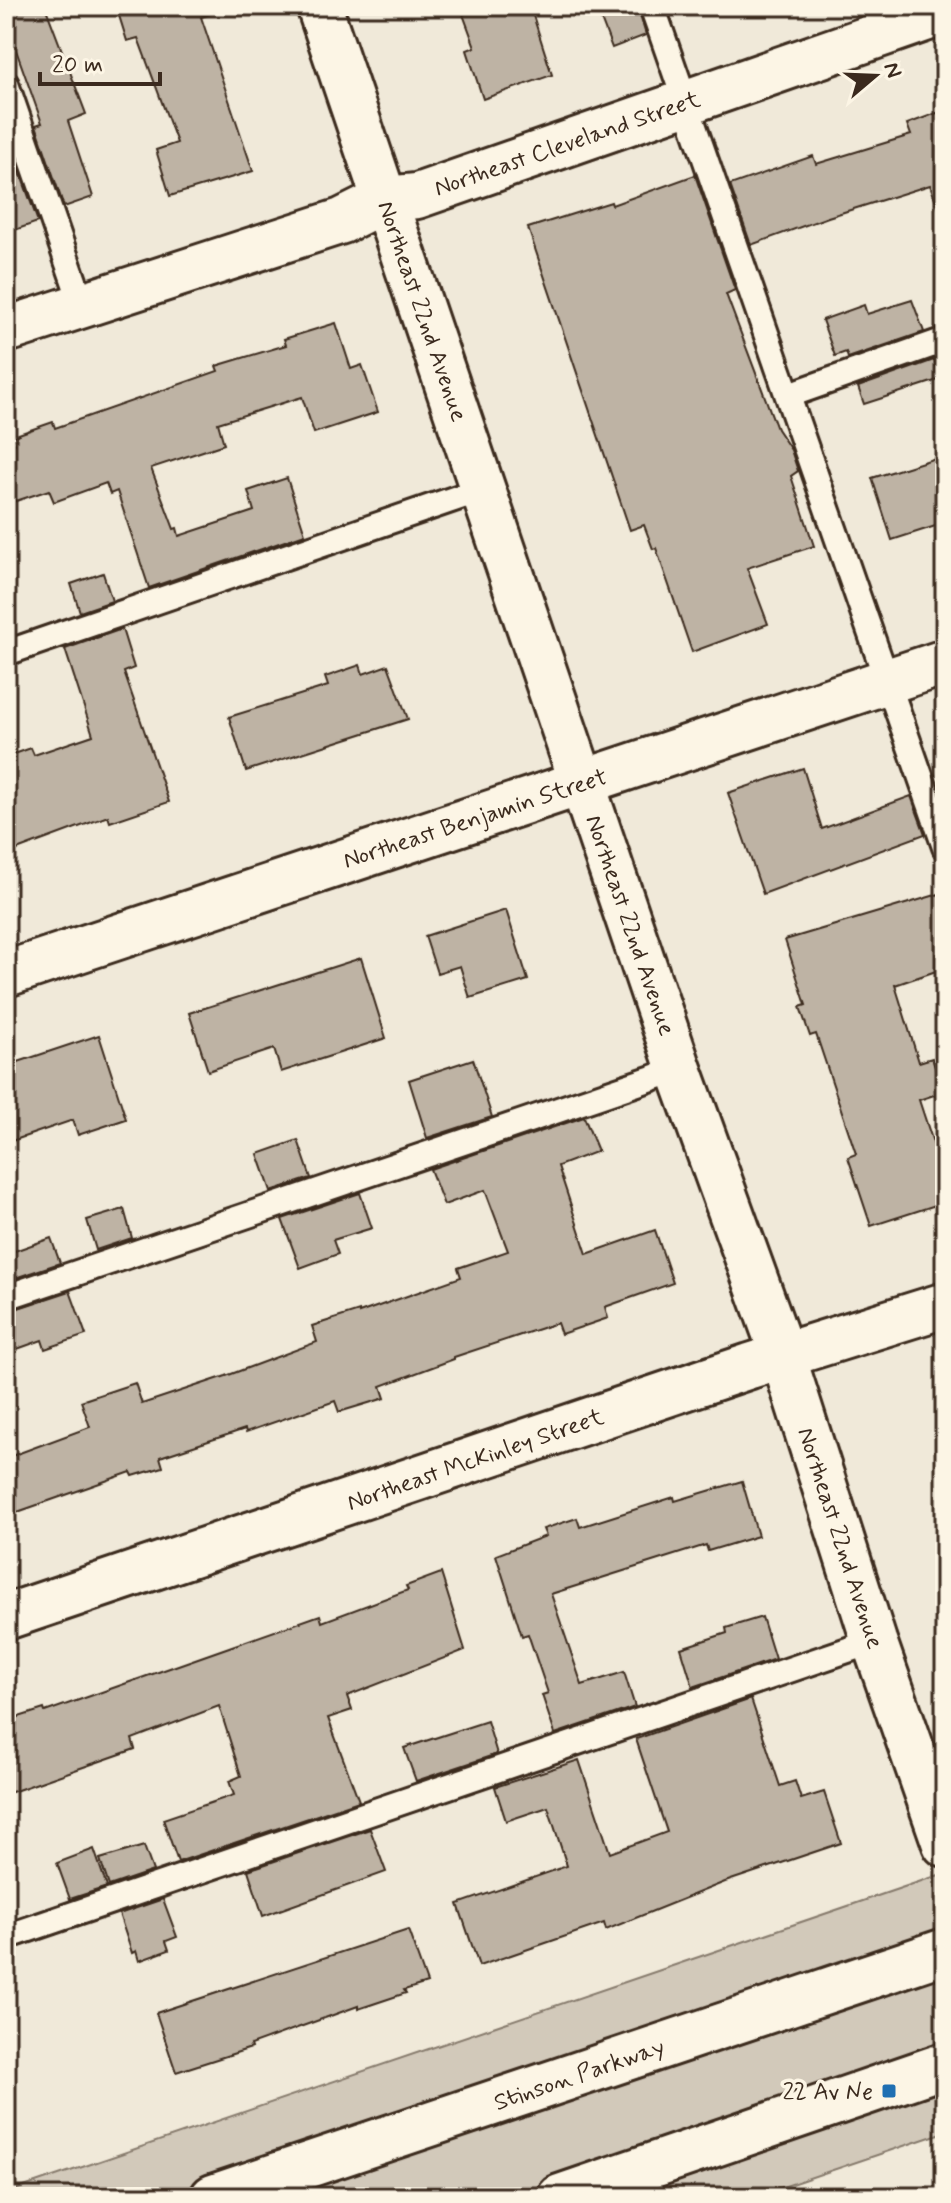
<svg xmlns="http://www.w3.org/2000/svg" width="951" height="2203" font-family="Mynerve,sans-serif">
  <style>
    .green { fill: #d2c9ba; stroke: #867a6c; stroke-width: 2 }
    .building { fill: #beb3a4; stroke: #3b2a1e; stroke-width: 2 }
    .lines { fill: none; stroke-linecap: round; stroke-linejoin: round }
    .lane-casing { stroke: #3b2a1e; stroke-width: 30 }
    .street-casing { stroke: #3b2a1e; stroke-width: 50 }
    .lane { stroke: #fcf5e5; stroke-width: 24 }
    .street { stroke: #fcf5e5; stroke-width: 44 }
    .poi-dot { fill: #1f6fb2; stroke: #fcf5e5; stroke-width: 3 }
    .labels { text-anchor: middle; stroke-width: 7; stroke-linejoin: round; paint-order: stroke }
    .street-label { font-size: 24px; fill: #3b2a1e; stroke: #fcf5e5 }
    .poi-label { font-size: 24px; fill: #3b2a1e; stroke: #fcf5e5; text-anchor: end }
  </style>
  <rect width="100%" height="100%" fill="#f0e9d9"/>
  <filter id="ink" filterUnits="userSpaceOnUse"><feTurbulence type="fractalNoise" baseFrequency=".0125" numOctaves="2"/><feDisplacementMap in="SourceGraphic" scale="16" xChannelSelector="R" yChannelSelector="G"/><feConvolveMatrix kernelMatrix="1 2 1 2 8 2 1 2 1" color-interpolation-filters="sRGB"/></filter>
  <g filter="url(#ink)">
    <polygon class="green" points="945,1873 945,2132 753,2197 6,2197 6,2193"/>
    <g class="building">
      <polygon points="6,6 45,6 86,114 68,121 93,197 64,207 36,125 42,123 6,22"/>
      <polygon points="116,6 213,6 214,13 201,17 253,171 170,196 156,150 177,143 138,38 127,41"/>
      <polygon points="460,6 530,6 552,75 483,99 467,50 475,47"/>
      <polygon points="596,6 637,6 646,35 612,48"/>
      <polygon points="945,110 945,217 942,218 930,185 828,217 751,245 730,185 813,156 816,164 911,135 907,124"/>
      <polygon points="6,134 38,222 6,233"/>
      <polygon points="695,175 735,290 726,294 777,429 791,450 798,471 791,476 814,546 747,568 768,624 692,652 656,548 653,549 644,525 630,530 528,228 611,202 612,205"/>
      <polygon points="912,300 924,332 848,358 846,352 835,356 822,320 864,305 867,314"/>
      <polygon points="336,323 351,369 362,365 378,412 314,433 302,397 218,423 224,444 151,468 174,529 177,528 179,536 254,511 248,491 287,478 305,534 149,588 117,491 110,494 106,483 54,502 49,490 13,502 6,482 6,448 15,444 13,436 53,422 55,428 218,371 216,366 286,345 284,339"/>
      <polygon points="934,360 941,379 864,404 858,387"/>
      <polygon points="945,455 945,523 892,540 872,478"/>
      <polygon points="103,573 112,601 80,612 71,584"/>
      <polygon points="122,629 134,668 124,672 169,802 110,822 108,816 6,854 6,757 31,748 34,755 93,735 65,649"/>
      <polygon points="360,665 363,674 388,665 408,719 246,771 229,717 328,686 325,677"/>
      <polygon points="803,768 822,829 911,796 925,834 763,894 728,793"/>
      <polygon points="939,894 945,911 945,968 895,985 919,1062 932,1058 943,1092 919,1100 945,1179 945,1202 871,1226 848,1157 856,1154 816,1034 810,1036 800,1007 806,1005 785,940"/>
      <polygon points="506,910 528,980 470,998 460,966 437,973 425,936"/>
      <polygon points="361,958 386,1038 281,1072 274,1049 208,1071 189,1013"/>
      <polygon points="99,1035 126,1119 78,1135 73,1120 6,1143 6,1066"/>
      <polygon points="473,1059 492,1117 427,1138 409,1080"/>
      <polygon points="584,1117 598,1151 558,1166 587,1254 655,1230 673,1283 605,1307 608,1318 561,1334 557,1323 454,1357 454,1359 381,1386 385,1398 339,1412 335,1401 246,1432 245,1429 160,1457 163,1467 133,1476 131,1472 6,1516 6,1458 90,1427 81,1401 135,1383 142,1404 226,1376 317,1342 312,1326 359,1311 359,1313 461,1277 458,1268 508,1251 485,1190 444,1205 430,1169"/>
      <polygon points="298,1140 311,1178 271,1191 258,1154"/>
      <polygon points="360,1193 372,1228 333,1240 338,1254 300,1268 282,1219"/>
      <polygon points="124,1209 132,1238 96,1250 87,1220"/>
      <polygon points="51,1238 60,1263 6,1281 6,1254"/>
      <polygon points="70,1291 86,1335 45,1349 42,1340 6,1353 6,1312"/>
      <polygon points="742,1481 758,1536 708,1551 706,1545 551,1594 582,1685 624,1672 635,1707 555,1734 542,1695 548,1693 528,1634 522,1636 496,1555 546,1536 543,1529 577,1518 580,1527 674,1497 675,1501"/>
      <polygon points="441,1573 465,1650 347,1696 352,1710 328,1718 359,1801 178,1862 163,1819 234,1795 229,1781 241,1776 219,1706 132,1739 135,1749 6,1794 6,1721 44,1709 45,1712 320,1615 322,1622 408,1590 406,1586"/>
      <polygon points="762,1617 775,1659 693,1687 681,1648 727,1633 726,1628"/>
      <polygon points="751,1699 780,1786 795,1781 801,1799 824,1792 841,1843 725,1882 606,1930 604,1923 479,1966 458,1904 567,1866 548,1807 506,1821 495,1787 579,1760 610,1853 667,1832 636,1739"/>
      <polygon points="487,1721 497,1754 416,1781 404,1748"/>
      <polygon points="370,1829 386,1872 263,1916 248,1870"/>
      <polygon points="144,1846 153,1871 109,1886 100,1859"/>
      <polygon points="94,1849 107,1887 70,1899 57,1863"/>
      <polygon points="163,1899 177,1937 166,1941 169,1950 139,1961 136,1951 132,1953 119,1914"/>
      <polygon points="408,1930 427,1983 404,1990 406,1993 358,2009 358,2006 250,2045 251,2048 176,2072 156,2013"/>
    </g>
    <g class="lines">
      <defs>
        <g id="lane">
          <polyline points="652,6 945,847"/>
          <polyline points="6,84 82,304"/>
          <polyline points="789,395 945,340"/>
          <polyline points="6,653 483,489"/>
          <polyline points="6,1297 679,1069"/>
          <polyline points="6,1937 874,1641"/>
        </g>
        <g id="street">
          <polyline points="319,6 679,1069 783,1356 874,1641 945,1844"/>
          <polyline points="6,330 342,221 386,199 417,196 945,12"/>
          <polyline points="6,974 945,662"/>
          <polyline points="6,1617 750,1366 945,1305"/>
          <polyline points="213,2197 945,1951"/>
          <polyline points="560,2197 945,2065"/>
        </g>
      </defs>
      <use href="#lane" class="lane-casing"/>
      <use href="#street" class="street-casing"/>
      <use href="#lane" class="lane"/>
      <use href="#street" class="street"/>
    </g>
  </g>
  <rect class="poi-dot" x="881" y="2083" width="16" height="16" rx="4"/>
  <g class="labels">
    <g class="street-label">
      <text transform="translate(567 143) rotate(-19)" y="8">Northeast Cleveland Street</text>
      <text transform="translate(423 311) rotate(71)" y="8">Northeast 22nd Avenue</text>
      <text transform="translate(475 818) rotate(-18)" y="8">Northeast Benjamin Street</text>
      <text transform="translate(631 925) rotate(71)" y="8">Northeast 22nd Avenue</text>
      <text transform="translate(475 1459) rotate(-19)" y="8">Northeast McKinley Street</text>
      <text transform="translate(841 1538) rotate(72)" y="8">Northeast 22nd Avenue</text>
      <text transform="translate(579 2074) rotate(-19)" y="8">Stinson Parkway</text>
    </g>
    <g class="poi-label">
      <text x="873" y="2099">22 Av Ne</text>
    </g>
  </g>
  <rect width="951" height="2203" fill="none" stroke="#fcf5e5" stroke-width="32"/>
  <rect x="16" y="16" width="919" height="2171" fill="none" stroke="#3b2a1e" stroke-width="3" filter="url(#ink)"/>
  <g transform="translate(875 76) rotate(71)" stroke="#fcf5e5" stroke-width="6" paint-order="stroke">
  <path d="M0-6L14 30L0 20L-14 30Z" fill="#3b2a1e"/>
  <text y="-12" font-size="22" font-weight="bold" text-anchor="middle" fill="#3b2a1e">N</text>
  </g>
  <path d="M40 72v12h120v-12" fill="none" stroke="#3b2a1e" stroke-width="4"/>
  <text x="52" y="72" font-size="24" fill="#3b2a1e" stroke="#fcf5e5" stroke-width="6" paint-order="stroke">20 m</text>
</svg>
